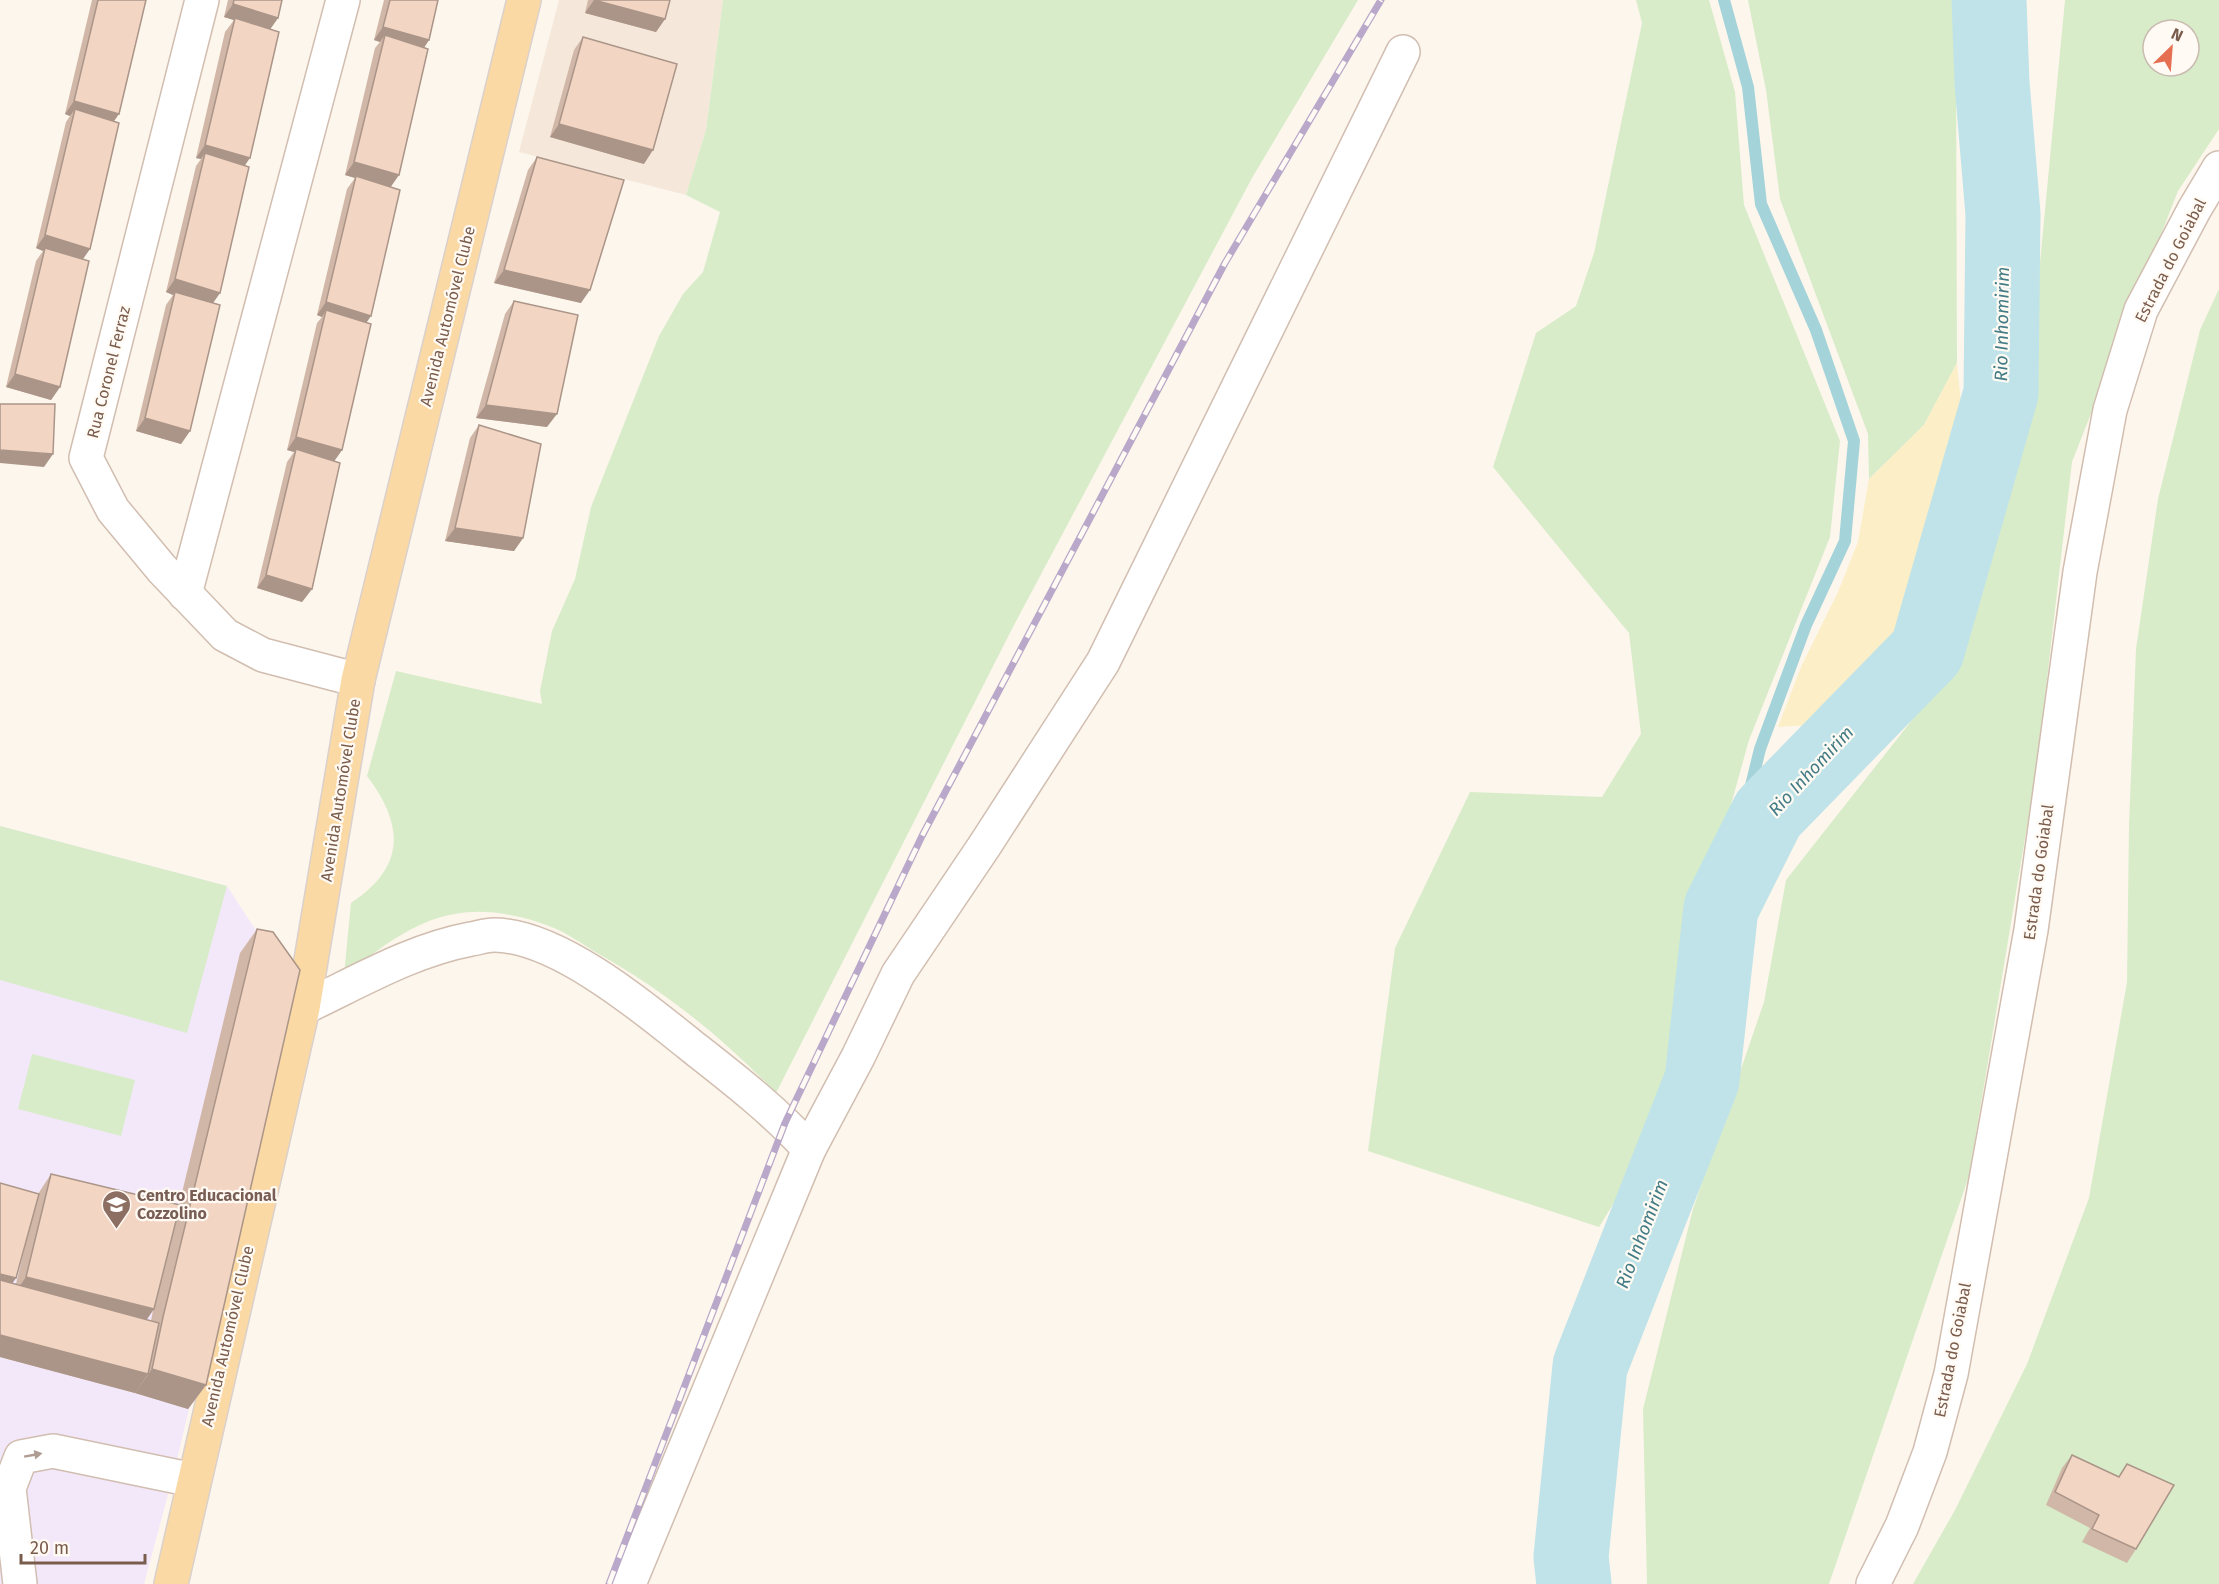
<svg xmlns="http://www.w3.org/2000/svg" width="2219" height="1584" font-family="'Fira Sans',sans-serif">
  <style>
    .residential { fill: #f5e8da }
    .education { fill: #f3e8fa }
    .green { fill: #d8ecc9; fill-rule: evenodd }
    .sand { fill: #fcefc7 }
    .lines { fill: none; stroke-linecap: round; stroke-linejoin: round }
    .stream { stroke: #a5d3da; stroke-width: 12 }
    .river { stroke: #bfe3e8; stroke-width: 75 }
    .minor-casing { stroke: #d1beb0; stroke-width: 36 }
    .major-casing { stroke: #dad1cd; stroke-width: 36 }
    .minor { stroke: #fff; stroke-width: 33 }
    .major { stroke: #fbd9a5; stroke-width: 33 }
    .rail-casing { stroke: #b9a8c9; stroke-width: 7 }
    .rail { stroke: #fffaf3; stroke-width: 4.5; stroke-dasharray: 14; stroke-linecap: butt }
    .wall { fill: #d1b7a8; fill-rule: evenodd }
    .shaded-wall { fill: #aa9588 }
    .building { fill: #f3d5c3; stroke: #aa9588; stroke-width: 1.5 }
    .oneway { fill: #af9d94 }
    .labels { text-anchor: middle; stroke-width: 4.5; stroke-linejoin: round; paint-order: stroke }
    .street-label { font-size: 16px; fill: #7a5c4d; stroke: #fffaf3 }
    .education-label { font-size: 16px; font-weight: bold; fill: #785e54; stroke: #fffaf3; text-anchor: start }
    .water-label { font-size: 18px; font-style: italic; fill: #437c86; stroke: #fffaf3 }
  </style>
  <rect width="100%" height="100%" fill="#fdf6ec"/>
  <polygon class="residential" points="559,0 723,0 706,130 686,195 519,152"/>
  <polygon class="education" points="0,826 227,886 291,984 173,1476 144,1584 0,1584"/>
  <g class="green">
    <path d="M723 0H1358L1252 178 1013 627 776 1093C721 1036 666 992 597 953 582 944 566 932 549 926 520 915 485 908 455 914 412 921 379 950 344 975L351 903C405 867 405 826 367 776L396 671 542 704 540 691 552 631 575 579 591 507 659 336 683 294 703 272 720 212 686 195 706 130Z"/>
    <polygon points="1636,0 1709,0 1735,92 1744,205 1840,441 1830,537 1749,740 1708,887 1668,1116 1599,1227 1368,1151 1395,948 1470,792 1602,797 1641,734 1629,633 1493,467 1536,333 1576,306 1594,253 1642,23"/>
    <polygon points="1748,0 1958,0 1956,60 1957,363 1924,425 1869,479 1868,434 1780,199 1766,90"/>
    <path d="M2065 0H2219V129L2178 191 2072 462 2037 766 1969 1176 1829 1584H1647L1643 1409 1693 1209 1764 1002 1786 880 1957 663 2028 389ZM2153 30H2189V66H2153Z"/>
    <polygon points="2219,289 2219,1584 1913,1584 1955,1510 2027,1364 2089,1198 2127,982 2129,825 2136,649 2158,499 2200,330"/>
    <polygon points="0,826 227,886 187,1033 0,980"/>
    <polygon points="32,1054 135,1080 121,1136 18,1109"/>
  </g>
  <polygon class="sand" points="1957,363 1965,444 1921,630 1868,681 1810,725 1778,727 1801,667 1838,592 1858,542 1869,479 1924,425"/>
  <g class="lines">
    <polyline class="stream" points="1721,908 1760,749 1806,625 1845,541 1854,441 1816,330 1761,204 1748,87 1724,0"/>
    <polyline class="river" points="1574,1584 1571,1557 1590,1366 1702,1080 1721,908 1768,814 1927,651 2001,393 2003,214 1992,83 1989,0"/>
    <defs>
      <g id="minor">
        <polyline points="202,0 86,458 113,510 162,569 225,635 263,655 358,680"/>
        <polyline points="185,594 343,0"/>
        <path d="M303 1008C358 982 412 950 471 939 478 938 486 935 494 935 556 935 642 1006 689 1044 731 1077 773 1109 809 1149"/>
        <polyline points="20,1584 9,1488 21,1457 53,1451 193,1480"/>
        <polyline points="629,1584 809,1149 858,1057 898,974 985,845 1103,662 1403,52"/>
        <polyline points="1873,1584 1902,1526 1930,1452 1951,1374 2031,930 2080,572 2110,410 2141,310 2194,210 2219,168"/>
      </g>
      <polyline id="major" points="171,1584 303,1008 358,680 524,0"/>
    </defs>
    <use href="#minor" class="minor-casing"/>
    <use href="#major" class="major-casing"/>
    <use href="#minor" class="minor"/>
    <use href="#major" class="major"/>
    <defs>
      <polyline id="rail" points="609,1584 785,1123 922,836 1225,263 1381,0"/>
    </defs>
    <use href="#rail" class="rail-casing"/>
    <use href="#rail" class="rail"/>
  </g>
  <g class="wall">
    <polygon points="92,0 146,0 114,121 82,259 60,387 51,400 6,387 36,261 43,251 36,248 66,122 70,116 65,114"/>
    <polygon points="228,0 282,0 278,18 270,29 245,166 220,293 212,303 190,431 181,444 136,431 166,305 173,295 166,292 196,166 201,159 196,158 225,32 234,20 224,17"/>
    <polygon points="384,0 438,0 429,40 424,47 391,187 366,323 342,450 334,461 312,589 302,602 257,588 287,462 294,452 287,450 317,323 322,317 317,315 347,189 355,178 345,175 375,48 380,42 374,40"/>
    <polygon points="588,0 670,0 665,19 656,32 585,13"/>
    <polygon points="583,37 644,164 550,137 574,50"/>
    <polygon points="537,157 581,303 494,283 528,170"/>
    <polygon points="514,301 547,427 476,418 505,314"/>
    <polygon points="479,425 523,538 514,551 445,541 470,438"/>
    <path d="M257 929 206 1385 188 1409 135 1393 0 1357V1183L38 1194 51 1174 179 1205 240 953ZM31 1221 16 1284 12 1283 16 1278ZM153 1310 151 1321 146 1320Z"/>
    <polygon points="2072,1455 2136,1549 2127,1563 2082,1542 2090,1528 2046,1505 2062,1468"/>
  </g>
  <g class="shaded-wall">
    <polygon points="594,0 665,19 656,32 585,13"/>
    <polygon points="233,4 278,18 269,31 224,17"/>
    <polygon points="383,27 429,40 420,54 385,35 380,42 374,40"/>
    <polygon points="74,101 119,114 110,127 75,109 70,116 65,114"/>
    <polygon points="559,124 653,150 644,164 550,137"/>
    <polygon points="205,145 250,158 241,171 205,153 201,159 196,158"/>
    <polygon points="354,162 399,175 390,188 345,175"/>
    <polygon points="45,235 90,249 81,262 45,248 43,251 36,248"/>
    <polygon points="504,270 590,290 581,303 494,283"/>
    <polygon points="175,279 220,293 211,306 175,292 173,295 166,292"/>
    <polygon points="326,302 371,316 362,329 326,310 322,317 317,315"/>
    <polygon points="15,374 60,387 51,400 6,387"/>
    <polygon points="486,405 557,414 547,427 476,418"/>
    <polygon points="145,418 190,431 181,444 136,431"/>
    <polygon points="296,437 342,450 333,463 296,449 294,452 287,450"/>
    <polygon points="0,450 53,454 44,467 0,463"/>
    <polygon points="455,528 523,538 514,551 445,541"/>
    <polygon points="266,575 312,589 302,602 257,588"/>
    <polygon points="0,1274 16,1278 7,1291 0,1289"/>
    <polygon points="26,1277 154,1309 141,1328 13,1296"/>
    <polygon points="0,1335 148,1374 135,1393 0,1357"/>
    <polygon points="152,1369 206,1385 188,1409 135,1393"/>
  </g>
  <g class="building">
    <polygon points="98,0 146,0 119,114 74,101"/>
    <polygon points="234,0 282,0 278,18 233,4"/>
    <polygon points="390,0 438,0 429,40 383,27"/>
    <polygon points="594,0 670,0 665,19"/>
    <polygon points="235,18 279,32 250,158 205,145"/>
    <polygon points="385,35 428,49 399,175 354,162"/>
    <polygon points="583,37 677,64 653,150 559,124"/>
    <polygon points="75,109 119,123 90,249 45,235"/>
    <polygon points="205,153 249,167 220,293 175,279"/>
    <polygon points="537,157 624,180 590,290 504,270"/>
    <polygon points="356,176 400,190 371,316 326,302"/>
    <polygon points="45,248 89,261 60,387 15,374"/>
    <polygon points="175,292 220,305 190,431 145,418"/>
    <polygon points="514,301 578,315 557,414 486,405"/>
    <polygon points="326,310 371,324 342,450 296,437"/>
    <polygon points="0,404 55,404 53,454 0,450"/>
    <polygon points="479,425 541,444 523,538 455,528"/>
    <polygon points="296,449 340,463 312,589 266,575"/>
    <polygon points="257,929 273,932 300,970 206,1385 152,1369 163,1317"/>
    <polygon points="51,1174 180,1205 154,1309 26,1277"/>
    <polygon points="0,1183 39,1194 16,1278 0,1274"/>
    <polygon points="0,1280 159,1323 148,1374 0,1335"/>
    <polygon points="2072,1455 2119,1477 2127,1464 2174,1485 2136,1549 2092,1529 2099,1515 2055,1492"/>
  </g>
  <defs><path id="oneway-solid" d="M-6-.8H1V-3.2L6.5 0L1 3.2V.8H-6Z" transform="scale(1.5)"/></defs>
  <use class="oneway" href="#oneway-solid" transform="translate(33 1455) rotate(-10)"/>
  <defs>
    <symbol id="school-pin" viewBox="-11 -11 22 30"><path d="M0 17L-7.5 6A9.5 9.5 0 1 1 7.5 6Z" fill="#8d6e63" stroke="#fffaf3"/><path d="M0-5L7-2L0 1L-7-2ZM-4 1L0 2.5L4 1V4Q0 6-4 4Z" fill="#fff"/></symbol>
  </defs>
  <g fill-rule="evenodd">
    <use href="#school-pin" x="100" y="1188" width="33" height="45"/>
  </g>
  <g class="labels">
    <g class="street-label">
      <text transform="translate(2170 260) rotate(-63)" y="6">Estrada do Goiabal</text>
      <text transform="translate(447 316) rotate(-76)" y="6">Avenida Automóvel Clube</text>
      <text transform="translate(108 372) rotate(-76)" y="6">Rua Coronel Ferraz</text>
      <text transform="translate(340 790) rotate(-81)" y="6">Avenida Automóvel Clube</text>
      <text transform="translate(2038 872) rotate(-82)" y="6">Estrada do Goiabal</text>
      <text transform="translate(227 1336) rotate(-77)" y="6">Avenida Automóvel Clube</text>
      <text transform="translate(1952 1350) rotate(-79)" y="6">Estrada do Goiabal</text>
    </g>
    <g class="education-label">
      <text x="137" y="1201">Centro Educacional<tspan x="137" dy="18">Cozzolino</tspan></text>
    </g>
    <g class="water-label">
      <text transform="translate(2002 324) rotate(-89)" y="6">Rio Inhomirim</text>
      <text transform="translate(1811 771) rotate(-47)" y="6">Rio Inhomirim</text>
      <text transform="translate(1642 1234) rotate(-69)" y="6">Rio Inhomirim</text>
    </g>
  </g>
  <g transform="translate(2171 48) rotate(25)"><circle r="28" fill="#fffaf3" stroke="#cabbb1" stroke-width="1.5"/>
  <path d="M0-4.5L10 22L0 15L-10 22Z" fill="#e76f51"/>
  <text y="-9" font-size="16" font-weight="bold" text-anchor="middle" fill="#7a5c4d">N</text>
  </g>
  <path d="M21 1554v9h124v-9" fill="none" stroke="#7a5c4d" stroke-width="3"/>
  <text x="30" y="1554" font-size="18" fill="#7a5c4d" stroke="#fffaf3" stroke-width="4.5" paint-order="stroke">20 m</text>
</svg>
